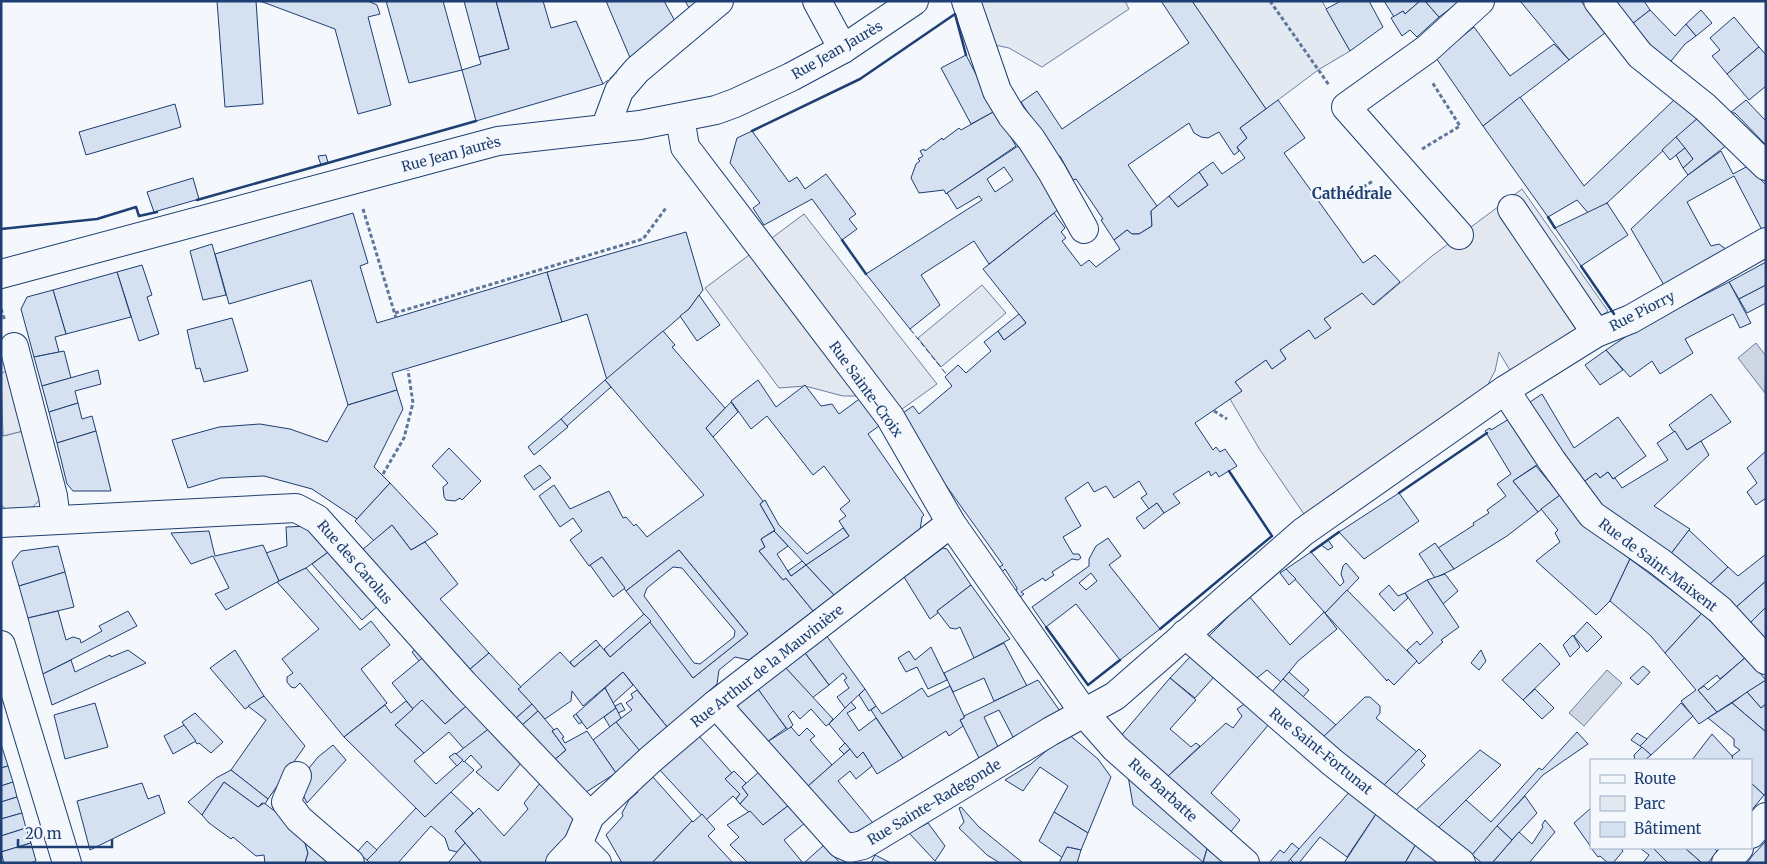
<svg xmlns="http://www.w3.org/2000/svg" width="1767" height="864" font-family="Merriweather,serif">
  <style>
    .green { fill: #e3e9f0; stroke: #687fa3 }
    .parking { fill: #e3e8f0; stroke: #687fa3 }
    .water { fill: #cfd7e4; stroke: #687fa3 }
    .building { fill: #d5e0f0; stroke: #1d3f73; fill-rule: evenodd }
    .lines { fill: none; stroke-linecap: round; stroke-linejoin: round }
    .minor-casing { stroke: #1d3f73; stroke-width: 30 }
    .major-casing { stroke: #1d3f73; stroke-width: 30 }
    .path { stroke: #5e769c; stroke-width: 3; stroke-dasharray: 4 2.5; stroke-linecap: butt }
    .minor { stroke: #f4f7fb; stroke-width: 28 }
    .major { stroke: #f4f7fb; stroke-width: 28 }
    .fence { stroke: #1d3f73; stroke-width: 1; stroke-dasharray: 6 2.5; stroke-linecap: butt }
    .wall { stroke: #1d3f73; stroke-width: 2.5 }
    .labels { text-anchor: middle; stroke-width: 4; stroke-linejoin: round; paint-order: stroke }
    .street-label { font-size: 14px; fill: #1d3f73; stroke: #f4f7fb }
    .neighbourhood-label { font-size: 15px; font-weight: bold; fill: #1d3f73; stroke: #f4f7fb }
  </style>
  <rect width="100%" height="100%" fill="#f4f7fb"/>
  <g class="green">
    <polygon points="975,1 1125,1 1129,9 1042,67 1009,48 990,44"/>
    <polygon points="1192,1 1322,1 1350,51 1318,70 1266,109"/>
    <path d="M1 430 3 436 27 430 41 497C32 512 21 514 5 509L1 504Z"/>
  </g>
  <g class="parking">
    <polygon points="1522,189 1608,311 1514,377 1499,352 1495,371 1484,392 1306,517 1260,450 1230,399 1242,391 1235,382 1266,360 1272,369 1286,359 1280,350 1309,330 1331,328 1324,319 1362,293 1374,305 1432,256"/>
    <polygon points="804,214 937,384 884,422 863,396 843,396 805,386 779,388 705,288"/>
    <polygon points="982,285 1006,313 941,367 918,338"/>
    <polygon points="10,370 27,430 3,436 1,373"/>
  </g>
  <g class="water">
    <polygon points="1756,343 1766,356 1765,393 1738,358"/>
    <polygon points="1607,670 1622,683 1584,726 1569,713"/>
  </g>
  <g class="building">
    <polygon points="217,1 256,1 263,104 225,107"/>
    <polygon points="260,1 368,1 377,5 380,14 368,17 391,105 358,114 335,29"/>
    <polygon points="386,1 443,1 462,70 409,83"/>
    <polygon points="464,1 496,1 509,49 479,57"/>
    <polygon points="496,1 543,1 551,28 576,21 603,84 476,121 462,70 481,64 479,57 509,49"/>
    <polygon points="606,1 664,1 676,23 631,60"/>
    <polygon points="685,1 702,1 691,11"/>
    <polygon points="1161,1 1192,1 1266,109 1240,128 1247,138 1237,147 1239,151 1234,155 1219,132 1208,138 1201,137 1194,133 1189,123 1128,165 1157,206 1151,211 1152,226 1139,234 1132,234 1127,230 1114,240 1101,220 1103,219 1076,179 1073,180 1060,156 1057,157 1021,102 1037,91 1062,129 1189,43"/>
    <polygon points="1341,1 1369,1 1383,27 1350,51 1326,9"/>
    <polygon points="1384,1 1420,1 1405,14 1403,11 1394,17"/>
    <polygon points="1420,1 1425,1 1439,17 1417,37 1410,30 1402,36 1391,18 1403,11 1405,14"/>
    <polygon points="1425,1 1458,1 1459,2 1439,17"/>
    <polygon points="1520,1 1581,1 1605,33 1569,60"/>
    <polygon points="1608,1 1644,1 1650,10 1627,28"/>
    <polygon points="1650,10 1675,36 1686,24 1696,36 1685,44 1667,66 1627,28"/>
    <polygon points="1701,10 1712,23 1696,36 1686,24"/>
    <polygon points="1734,17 1759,47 1727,74 1712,56 1720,50 1710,38"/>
    <polygon points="1474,27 1510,76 1554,44 1569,60 1483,126 1436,58"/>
    <polygon points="1759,47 1766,55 1766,86 1749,100 1727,74"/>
    <polygon points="966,55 995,111 971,124 941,68"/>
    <polygon points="1520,97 1584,186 1674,100 1699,117 1607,203 1589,214 1577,200 1548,217 1483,126"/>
    <polygon points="1278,100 1305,138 1284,153 1363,263 1375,255 1400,282 1373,305 1362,293 1324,319 1331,328 1315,339 1309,330 1280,350 1286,359 1272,369 1266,360 1235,382 1242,391 1195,423 1213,450 1216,447 1220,452 1225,449 1237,466 1219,477 1216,472 1211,476 1209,471 1173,494 1180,503 1164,513 1157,503 1149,509 1141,498 1147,494 1139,481 1114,498 1106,486 1094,492 1088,482 1065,498 1081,526 1063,537 1073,554 1079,554 1081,558 1078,560 1072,559 1052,572 1054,575 1045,581 1043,578 1021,592 1024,594 1019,598 1016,594 1017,588 1005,569 1002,572 999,567 1003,565 897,417 913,406 919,414 952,386 945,377 947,375 958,365 966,373 991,351 984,342 998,331 1004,340 1026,323 983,269 1054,213 1065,228 1061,232 1066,238 1062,241 1081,266 1089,260 1096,267 1120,249 1114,240 1127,230 1132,234 1139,234 1152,226 1151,211 1169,196 1178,207 1208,185 1199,172 1213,162 1222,174 1245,158 1237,147 1247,138 1240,128"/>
    <polygon points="1746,100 1766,121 1766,145 1735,113 1730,113"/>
    <polygon points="175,104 181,127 86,155 79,132"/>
    <polygon points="995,111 1016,146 946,194 944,190 919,193 911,178 916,164 920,161 918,159 923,156 920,151 924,149 925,151 942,138 943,140 959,128 961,130"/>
    <polygon points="1699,117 1727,145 1688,175 1683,168 1693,159 1676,137"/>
    <polygon points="752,131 789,182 797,177 805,189 826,174 856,214 849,219 857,229 842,240 812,199 764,225 753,208 760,203 730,163 737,138"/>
    <polygon points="1676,137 1685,148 1670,160 1662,150"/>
    <path d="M1018 146 1052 192 1059 209 989 264 974 241 921 275 940 305 910 329 866 274 982 200 979 196 957 209 947 193ZM1004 167 1013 180 995 192 987 179Z"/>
    <polygon points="1685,148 1693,159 1683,168 1676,155"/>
    <polygon points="1721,151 1733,174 1748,166 1766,185 1766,228 1762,230 1734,176 1687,202 1711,246 1719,244 1727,250 1664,285 1631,229 1688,175"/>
    <polygon points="326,155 328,163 321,165 318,156"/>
    <polygon points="1199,172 1208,185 1178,207 1169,196"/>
    <polygon points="193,178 199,199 154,212 147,192"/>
    <polygon points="1607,203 1628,235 1581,266 1555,228"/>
    <polygon points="353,213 368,263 360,266 377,323 547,272 562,322 392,373 397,390 348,405 311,280 229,304 215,254"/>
    <polygon points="686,232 703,290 689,309 607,380 587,314 562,322 547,272"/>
    <polygon points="212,244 226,295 203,300 190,251"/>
    <polygon points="1766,262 1766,285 1739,299 1729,282"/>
    <polygon points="142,265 152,295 147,297 159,334 139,341 117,272"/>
    <polygon points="117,272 131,317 66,334 53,290"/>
    <polygon points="1729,282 1751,323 1740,328 1733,314 1685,339 1693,353 1660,374 1652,361 1630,377 1606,350 1637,329"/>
    <polygon points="1766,285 1766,303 1747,313 1739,299"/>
    <polygon points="53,290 66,334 55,337 59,352 34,357 21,309 27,297"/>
    <polygon points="699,295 720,325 697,341 680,316 689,309"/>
    <polygon points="1019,314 1026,323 1004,340 998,331"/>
    <polygon points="232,318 248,371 204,382 200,368 196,369 187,330"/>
    <polygon points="663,331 675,345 672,347 725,408 706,428 763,501 760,504 775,530 761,539 765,547 759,551 783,580 786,578 813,611 749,660 735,657 719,670 717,684 668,728 623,672 583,706 572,691 571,701 545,719 518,689 560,652 574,667 600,645 610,657 651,621 693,678 748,634 679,550 626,591 602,557 589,566 570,540 582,531 573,518 560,527 539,496 554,485 570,509 609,491 623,518 626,517 634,526 636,524 647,537 704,495 605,380"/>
    <polygon points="1606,350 1623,370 1600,385 1585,365"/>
    <polygon points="64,351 71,378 42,386 34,357"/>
    <polygon points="98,370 101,384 75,391 78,403 49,412 42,386"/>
    <polygon points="605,380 611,387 567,426 561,419"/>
    <polygon points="758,380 776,407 805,385 821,406 832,404 839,414 862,397 883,423 868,434 924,515 922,517 920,530 834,595 806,565 849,536 839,521 846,516 840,509 850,501 824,466 813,475 767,416 751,429 731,401"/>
    <polygon points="397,390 403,409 374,467 390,483 357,519 312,489 264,476 221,478 188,488 172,440 219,427 260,424 290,429 327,442 348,405"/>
    <polygon points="1542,394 1574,448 1618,417 1646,456 1613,479 1608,472 1600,478 1596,473 1582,483 1529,411 1530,402"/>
    <polygon points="1711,394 1731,422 1687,450 1669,425"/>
    <polygon points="731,402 738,412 713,437 706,428"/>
    <polygon points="78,403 82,419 92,416 96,431 57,443 49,412"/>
    <polygon points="561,419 568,427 534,455 528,447"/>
    <polygon points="1509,419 1541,462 1513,481 1538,512 1507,536 1454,569 1438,548 1474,525 1473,523 1489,513 1487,510 1506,496 1497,484 1511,474 1485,431 1490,428 1491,430"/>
    <polygon points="96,431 111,491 73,491 67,484 57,443"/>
    <polygon points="1675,431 1687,450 1701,441 1709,455 1654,506 1690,529 1670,555 1601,507 1582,483 1596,473 1600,478 1608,472 1613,479 1615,478 1622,488 1668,460 1657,443"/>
    <polygon points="449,448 481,481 462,500 460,498 455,501 446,500 444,497 443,487 448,483 432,466"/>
    <polygon points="1766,451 1766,498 1756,505 1747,492 1757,483 1747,468"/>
    <polygon points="540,465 551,478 534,490 524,476"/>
    <polygon points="1536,466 1560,495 1538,512 1513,481"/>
    <polygon points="390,483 438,534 411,550 392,525 374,541 355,521"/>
    <polygon points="1399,493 1419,521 1364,559 1339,532"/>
    <polygon points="1560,495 1583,525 1630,559 1610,601 1596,615 1536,561 1560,542 1555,533 1558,530 1541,509"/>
    <polygon points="765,500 779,525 807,554 843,528 849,536 806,565 774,531 775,530 760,504"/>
    <polygon points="1157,503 1164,513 1144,529 1136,518"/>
    <polygon points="392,525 411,550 425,542 458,584 440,599 489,653 469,670 362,550"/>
    <polygon points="309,526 331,550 306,568 279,581 266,553 287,546 286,527"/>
    <polygon points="1689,530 1728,567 1708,586 1670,555"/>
    <polygon points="209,531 215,556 263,545 279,581 226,610 215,594 229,588 213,556 191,564 171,533"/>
    <polygon points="774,531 788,546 777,554 791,576 806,565 834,595 813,611 786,578 783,580 759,551 765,547 761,539"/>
    <path d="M1108 538 1121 556 1109 565 1160 629 1120 660 1076 604 1046 627 1032 607 1089 566V559L1096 546ZM1091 573 1097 581 1086 590 1079 583Z"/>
    <polygon points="1328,540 1333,547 1328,550 1321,545"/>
    <polygon points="1435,543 1454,569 1435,578 1419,554"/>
    <polygon points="58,546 65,572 19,586 12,562 21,551"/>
    <polygon points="943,548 947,549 971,585 937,611 938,613 930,619 904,577"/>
    <polygon points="331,550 380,604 362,620 312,564"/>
    <path d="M679 550 748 634 693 678 626 591ZM673 567 682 568 735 631 734 637 700 664 694 663 644 596 647 588Z"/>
    <polygon points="1311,552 1340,586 1344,582 1341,574 1343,566 1346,563 1359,578 1325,613 1286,569"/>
    <polygon points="1766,554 1766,581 1734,609 1708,586 1728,567 1738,576"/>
    <polygon points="602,557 625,588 613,597 590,565"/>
    <polygon points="1630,559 1702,613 1665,653 1651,636 1610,601"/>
    <polygon points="802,561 806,565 791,576 788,571"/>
    <polygon points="306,568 360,630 371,621 390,645 361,669 387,703 344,737 300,683 295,688 291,687 287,682 287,677 293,673 282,659 319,629 277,582"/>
    <polygon points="1286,569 1296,579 1289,585 1280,573"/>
    <polygon points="65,572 74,607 28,618 19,586"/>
    <polygon points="1445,574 1458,591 1443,604 1427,580"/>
    <polygon points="1427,580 1459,627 1441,640 1443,642 1419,664 1407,650 1417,641 1420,645 1433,633 1405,593"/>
    <polygon points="1766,581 1766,607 1747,626 1734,609"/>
    <polygon points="971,585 1010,639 974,658 960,627 956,629 950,628 937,611"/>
    <polygon points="1389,585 1398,596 1405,593 1408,598 1394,611 1379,594"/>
    <polygon points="1347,590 1417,661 1394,685 1388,679 1387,681 1325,613"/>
    <polygon points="1249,596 1290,645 1324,612 1337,629 1298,661 1281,682 1267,670 1253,681 1208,637"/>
    <polygon points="1766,607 1766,646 1747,626"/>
    <polygon points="58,611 66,640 73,637 80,639 81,643 102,631 99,626 128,611 137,626 43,674 28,618"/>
    <polygon points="1702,613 1746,657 1720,679 1717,675 1698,690 1717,712 1699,724 1681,701 1696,690 1665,653"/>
    <polygon points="644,614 651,621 610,657 604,649"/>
    <polygon points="1587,622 1602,637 1587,652 1574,636"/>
    <polygon points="826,635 865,689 845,708 837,697 849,688 844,680 847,678 843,673 829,685 805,653"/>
    <polygon points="1573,635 1580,647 1570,657 1563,645"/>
    <polygon points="596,640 600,645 574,667 570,662"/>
    <polygon points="1004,643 1027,686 994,701 984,678 953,692 944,673"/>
    <polygon points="1540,643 1560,664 1523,700 1502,680"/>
    <polygon points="419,647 426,655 419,661 412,652"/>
    <polygon points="931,647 947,680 928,689 917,667 906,672 898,658 909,651 915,660"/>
    <polygon points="128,650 146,663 52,705 43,674 71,660 75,672 110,655 111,657"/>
    <polygon points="235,650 264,696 245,709 210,668"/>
    <polygon points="1481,650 1486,661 1479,670 1471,663"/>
    <polygon points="489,653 521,687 518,689 532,704 515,719 469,670"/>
    <polygon points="805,653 829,685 812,698 785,667"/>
    <polygon points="426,655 470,703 445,724 422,700 413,709 392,683"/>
    <polygon points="1190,657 1214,677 1195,698 1170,678"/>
    <polygon points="1746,657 1766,680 1717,712 1698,690 1704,686 1708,690"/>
    <polygon points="1643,666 1650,672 1638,685 1630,678"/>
    <polygon points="785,667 833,719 829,724 826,726 811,709 800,719 793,711 788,716 793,725 788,730 771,708 758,689"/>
    <polygon points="623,672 633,685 613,703 605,688"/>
    <polygon points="1289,672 1309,690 1303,697 1283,679"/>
    <polygon points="1170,678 1196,700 1170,729 1191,747 1196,743 1200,746 1166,778 1119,738"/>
    <polygon points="1283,679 1336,725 1322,738 1270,694"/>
    <polygon points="1038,680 1060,711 1015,741 999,710 984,717 999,749 980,760 960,720 964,718 964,716"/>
    <polygon points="1766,680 1766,704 1761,708 1747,692"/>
    <polygon points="950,686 964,716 964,718 960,720 963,726 949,736 946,731 903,758 871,710 876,706 882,714 922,688 928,697"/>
    <polygon points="605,688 616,708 587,729 576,714"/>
    <polygon points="758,689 786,728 767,742 737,709 738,705"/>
    <polygon points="865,689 876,706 869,711 859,695"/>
    <polygon points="1535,689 1554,708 1542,719 1523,700"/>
    <polygon points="637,690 668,728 640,753 616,722 632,710 626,703 633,698 631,694"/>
    <polygon points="1747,692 1761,708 1766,704 1766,732 1732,703"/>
    <polygon points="264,696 305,746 268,799 231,770 266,720 248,706"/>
    <polygon points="1365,697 1370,697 1380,706 1380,713 1376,718 1417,752 1382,787 1322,738"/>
    <polygon points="422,700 445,724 470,703 491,727 464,749 449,732 424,753 395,725"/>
    <polygon points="406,701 413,709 395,725 424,753 414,761 436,784 463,760 474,770 425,817 344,737 385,705 391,713"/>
    <polygon points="851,702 856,708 847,713 859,731 876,718 903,758 877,774 863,752 857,758 829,724"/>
    <polygon points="95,703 108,747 65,759 54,715"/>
    <polygon points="621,703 625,710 618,713 615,706"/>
    <polygon points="1246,703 1270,723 1211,793 1240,820 1229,834 1166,778 1226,723 1233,728 1242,716 1237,709"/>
    <polygon points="1681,703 1693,716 1651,755 1640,746"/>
    <polygon points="1732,703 1766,732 1766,793 1764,795 1751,783 1751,760 1733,760 1732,756 1740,750 1734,746 1734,739 1708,718"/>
    <polygon points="532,704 538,711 521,726 515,719"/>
    <polygon points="616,708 621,718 610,727 604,717"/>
    <polygon points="538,711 554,730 552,731 566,750 553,761 521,726"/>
    <polygon points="195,713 223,742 211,753 199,743 197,744 182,722"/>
    <polygon points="576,714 582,722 579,724 573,716"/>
    <polygon points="616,722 644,756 616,773 593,740"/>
    <polygon points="184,725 196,741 173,754 164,736"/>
    <polygon points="491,727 526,757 498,791 476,772 482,767 471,755 464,762 456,754"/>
    <polygon points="791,727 799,736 807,728 815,736 810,740 832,765 807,787 767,742"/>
    <polygon points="557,728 564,737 562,738 565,743 587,731 616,773 583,794 553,761 566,750 552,731"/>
    <polygon points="1577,732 1588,744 1543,775 1472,855 1437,829 1466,800 1491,822 1539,768 1542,770"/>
    <polygon points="1067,733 1098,759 1111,777 1088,833 1054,812 1068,786 1040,767 1023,791 1005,780 1031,764"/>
    <polygon points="1637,733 1647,739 1640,746 1631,740"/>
    <polygon points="1712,734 1732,756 1733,760 1692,760"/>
    <polygon points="699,736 732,773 725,779 740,794 736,799 733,796 706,820 658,768"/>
    <polygon points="845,743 850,749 844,754 839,749"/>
    <polygon points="1,744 8,766 1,768"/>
    <polygon points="333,745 346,760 307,803 300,789 310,780 305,773 318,757"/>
    <polygon points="1642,747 1651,755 1645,760 1635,760 1634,755"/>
    <polygon points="850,749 857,758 863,752 872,766 856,779 850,771 838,781 873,823 852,834 848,833 807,787"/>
    <polygon points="1419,749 1426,756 1421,761 1425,765 1394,797 1382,787"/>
    <polygon points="1480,750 1501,765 1437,829 1415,811"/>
    <polygon points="455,753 463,760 457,766 449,757"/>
    <polygon points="8,766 13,782 1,786 1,768"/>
    <polygon points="231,770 268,799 265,804 262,803 258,807 224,782 202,815 188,802 216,778"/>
    <polygon points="1127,770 1209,842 1203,862 1133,805"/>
    <polygon points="734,771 746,783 742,787 748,795 740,804 736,799 740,794 725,779"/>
    <polygon points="760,771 789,805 763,825 740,804 748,795 742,787"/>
    <polygon points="652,776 692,821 652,863 622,863 606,835 623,816 622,813 629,800 638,792 636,789"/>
    <polygon points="13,782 17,797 1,802 1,786"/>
    <polygon points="224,782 258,807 264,803 292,824 305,843 308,853 305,863 265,863 264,855 256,856 233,837 231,839 209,823 202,815"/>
    <polygon points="541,782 574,818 573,830 545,863 482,863 455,831 479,808 504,836 528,809 524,803"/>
    <polygon points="142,783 148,799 159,795 165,813 90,850 77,801"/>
    <polygon points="1751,783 1764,795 1751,811"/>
    <polygon points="1352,789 1378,811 1347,857 1320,837 1299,863 1294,863 1290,859"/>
    <polygon points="451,792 473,813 455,831 465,843 457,852 449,850 445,838 431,826 398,863 370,863 367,860 416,808 425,817"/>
    <polygon points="1525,796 1537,813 1512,840 1497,826"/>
    <polygon points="17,797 22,813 1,819 1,802"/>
    <polygon points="789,805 805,823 784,840 803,863 748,863 730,845 739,837 727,825 750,811 763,825"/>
    <polygon points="961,807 979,827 1023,863 1000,863 987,855 959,828 964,822 959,808"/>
    <polygon points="1591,808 1591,847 1574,823"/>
    <polygon points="1378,811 1416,844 1405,863 1344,863"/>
    <polygon points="1054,812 1088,833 1081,850 1067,847 1063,858 1039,841"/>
    <polygon points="22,813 26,828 1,836 1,819"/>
    <polygon points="702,814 715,829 708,836 733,863 652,863 692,821 693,822"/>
    <polygon points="1545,820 1555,832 1529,863 1492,863 1519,832 1532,844 1543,827 1542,825"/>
    <polygon points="928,823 945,846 935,861 909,833"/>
    <polygon points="1497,826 1512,840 1492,863 1482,863 1472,855"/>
    <polygon points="26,828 31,843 1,852 1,836"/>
    <polygon points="367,841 377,850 367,860 357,852"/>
    <polygon points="1766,841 1766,863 1747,863 1753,855"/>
    <polygon points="31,843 36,861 30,863 4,863 1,852"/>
    <polygon points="305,843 331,863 305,863 308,853"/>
    <polygon points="465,843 482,863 448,863 457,852"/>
    <polygon points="1292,843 1299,849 1287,863 1269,863 1280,850 1284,853"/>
    <polygon points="1416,844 1448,863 1405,863"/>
    <polygon points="824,845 840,863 804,863"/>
    <polygon points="1067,847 1081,850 1077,863 1059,863"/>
    <polygon points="1591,848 1621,848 1623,851 1613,863 1608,863 1600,856 1598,857"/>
    <polygon points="1640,848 1653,848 1668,863 1643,863 1649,855"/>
    <polygon points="1653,848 1685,848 1702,863 1668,863"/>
    <polygon points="1685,848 1714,848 1717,851 1708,863 1702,863"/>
    <polygon points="1207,849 1224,863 1203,863"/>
    <polygon points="875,855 891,863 871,863"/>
  </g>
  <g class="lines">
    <defs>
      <g id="minor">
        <polyline points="817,1 843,49"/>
        <polyline points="966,1 997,91 1012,116 1031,139 1052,172 1084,229"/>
        <polyline points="1598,1 1640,55 1705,107 1766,166"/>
        <polyline points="680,118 685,147 890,417 951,523 1085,714 1115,748 1245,863"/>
        <polyline points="605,129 619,91 637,70 719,1"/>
        <polyline points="1512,209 1596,333 1631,319 1766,242"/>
        <polyline points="1459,235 1346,107 1427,49 1480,1"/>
        <polyline points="1,274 498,141 640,125 716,110 735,103 791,77 843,49 914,1"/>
        <polyline points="14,347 53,496 56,520"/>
        <polyline points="1505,390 1552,461 1592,515 1660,562 1720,610 1766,660"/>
        <polyline points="1,523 296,508 317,519 464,684 590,816"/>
        <polyline points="1185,634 1333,763 1461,863"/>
        <polyline points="716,704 841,844 850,848 863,845 1051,731 1115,696 1303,532 1505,390 1596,333"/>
        <polyline points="297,776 286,802 299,819 350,863"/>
        <polyline points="1751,834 1766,817"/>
        <polyline points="578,844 597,863"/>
        <polyline points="560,863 578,844 590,816 650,760 716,704 951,523"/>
        <polyline points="1726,863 1739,848"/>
      </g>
      <polyline id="major" points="1,645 67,863"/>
    </defs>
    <use href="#minor" class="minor-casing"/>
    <use href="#major" class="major-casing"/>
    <g class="path">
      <polyline points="1270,1 1329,85"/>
      <polyline points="1422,149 1460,126 1432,82"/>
      <polyline points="1352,194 1373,181"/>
      <polyline points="363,209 396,318"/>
      <polyline points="1,309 5,321"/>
      <polyline points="395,313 643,239 666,208"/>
      <polyline points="1214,411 1227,419"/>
      <polyline points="383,474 404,438 413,403 408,370"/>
    </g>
    <use href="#minor" class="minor"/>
    <use href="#major" class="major"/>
    <g class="fence">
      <polyline points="603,84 617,73"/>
      <polyline points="910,329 947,375"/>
    </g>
    <g class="wall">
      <polyline points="752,131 860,79 955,14 966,55"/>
      <polyline points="197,200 476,121"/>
      <polyline points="1548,217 1555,228"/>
      <polyline points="1,229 97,219 136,207 139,216 157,212"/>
      <polyline points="842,240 866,274"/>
      <polyline points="1581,266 1614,314"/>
      <polyline points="1399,493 1487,433"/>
      <polyline points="1311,552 1339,532"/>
      <polyline points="1046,627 1088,685 1120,660"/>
      <polyline points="1160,629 1272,536 1229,471"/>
    </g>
  </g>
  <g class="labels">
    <g class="street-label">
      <text transform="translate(837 50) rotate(-30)" y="5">Rue Jean Jaurès</text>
      <text transform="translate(451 154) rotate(-15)" y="5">Rue Jean Jaurès</text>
      <text transform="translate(1642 311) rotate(-27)" y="5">Rue Piorry</text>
      <text transform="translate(866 389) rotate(54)" y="5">Rue Sainte-Croix</text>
      <text transform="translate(355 562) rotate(49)" y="5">Rue des Carolus</text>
      <text transform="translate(1658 565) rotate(37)" y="5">Rue de Saint-Maixent</text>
      <text transform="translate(767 666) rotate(-38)" y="5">Rue Arthur de la Mauvinière</text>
      <text transform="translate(1321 751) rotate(39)" y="5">Rue Saint-Fortunat</text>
      <text transform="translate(1163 790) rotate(42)" y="5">Rue Barbatte</text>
      <text transform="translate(934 802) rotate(-31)" y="5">Rue Sainte-Radegonde</text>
    </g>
    <g class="neighbourhood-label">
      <text x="1352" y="199">Cathédrale</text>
    </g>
  </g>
  <rect width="1767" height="864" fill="none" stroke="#1d3f73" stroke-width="5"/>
  <rect x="1590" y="759" width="162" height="90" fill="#f4f7fb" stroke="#9eadc5"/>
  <rect x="1600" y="775" width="25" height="8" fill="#f4f7fb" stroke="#9eadc5"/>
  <text x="1634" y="784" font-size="15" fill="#1d3f73">Route</text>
  <rect x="1600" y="796" width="25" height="15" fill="#e3e9f0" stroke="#9eadc5"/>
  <text x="1634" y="809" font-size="15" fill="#1d3f73">Parc</text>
  <rect x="1600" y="822" width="25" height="15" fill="#d5e0f0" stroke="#9eadc5"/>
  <text x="1634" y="834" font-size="15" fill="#1d3f73">Bâtiment</text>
  <path d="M18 839v8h94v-8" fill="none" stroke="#1d3f73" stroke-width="2.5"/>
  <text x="25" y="839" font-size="15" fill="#1d3f73" stroke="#f4f7fb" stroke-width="4" paint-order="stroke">20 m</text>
</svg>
